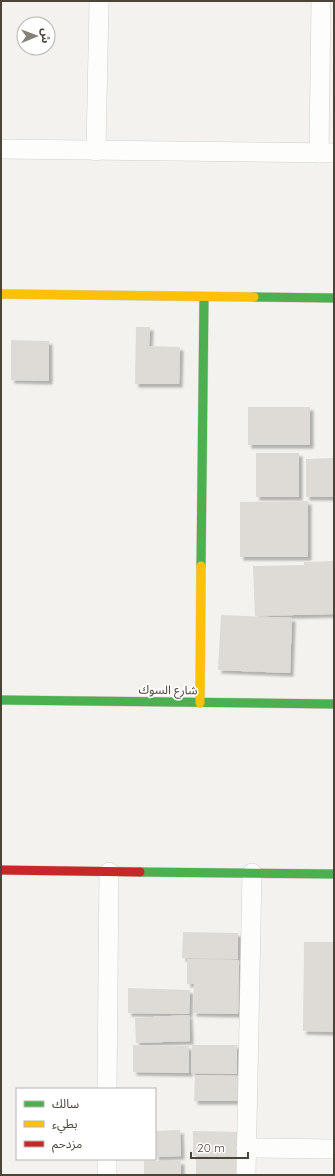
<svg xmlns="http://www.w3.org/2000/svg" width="335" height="1176" font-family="Quicksand,'Noto Sans Arabic',sans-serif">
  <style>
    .building { fill: #dedbd6; filter: url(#shadow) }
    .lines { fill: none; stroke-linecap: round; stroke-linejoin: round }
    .street-casing { stroke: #d2d0cb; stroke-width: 20 }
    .fast-casing { stroke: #d3cfc5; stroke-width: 10 }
    .slow-casing { stroke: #d3cfc5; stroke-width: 10 }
    .jam-casing { stroke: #d3cfc5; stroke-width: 10 }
    .street { stroke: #fdfdfc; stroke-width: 19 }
    .fast { stroke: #4caf50; stroke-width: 9 }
    .slow { stroke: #ffc107; stroke-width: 9 }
    .jam { stroke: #c62828; stroke-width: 9 }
    .labels { text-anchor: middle; stroke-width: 3.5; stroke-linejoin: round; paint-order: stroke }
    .street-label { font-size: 12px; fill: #4b4439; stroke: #fff }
  </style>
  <defs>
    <filter id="shadow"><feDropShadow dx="3.5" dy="3.5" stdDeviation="1" flood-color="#0004"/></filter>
  </defs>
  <rect width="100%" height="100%" fill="#f4f2ee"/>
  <g class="building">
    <polygon points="136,327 150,327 149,346 180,347 179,384 135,384"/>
    <polygon points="11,340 49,341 49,381 11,380"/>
    <rect x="248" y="407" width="62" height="38"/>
    <rect x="256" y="453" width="43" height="44"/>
    <polygon points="334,458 334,497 306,497 306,459"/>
    <polygon points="308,501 308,557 240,557 240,502"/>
    <polygon points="334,561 334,614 255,616 253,566 304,565 304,562"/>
    <polygon points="221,615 292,618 290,673 218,670"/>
    <polygon points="183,932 238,933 238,959 182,958"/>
    <polygon points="304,942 334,942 334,1032 303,1031"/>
    <polygon points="187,959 239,960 238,1014 193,1013 194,984 187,984"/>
    <polygon points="128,988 190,990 189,1014 128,1013"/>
    <polygon points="189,1015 190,1041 136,1043 135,1018"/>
    <polygon points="133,1045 189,1046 189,1073 133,1072"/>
    <polygon points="192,1045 237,1045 237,1074 191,1073"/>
    <polygon points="195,1075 240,1076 240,1101 194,1101"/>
    <polygon points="180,1130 181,1156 155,1157 155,1131"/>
    <polygon points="193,1131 241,1132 241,1157 193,1156"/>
    <rect x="196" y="1159" width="45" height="16"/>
    <rect x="144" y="1161" width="37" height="14"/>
  </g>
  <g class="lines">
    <defs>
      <g id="street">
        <polyline points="1,149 334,153"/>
        <polyline points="96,151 99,1"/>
        <polyline points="319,153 321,1"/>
        <polyline points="107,1089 109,872"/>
        <polyline points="246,1148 334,1149"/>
        <polyline points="107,1175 107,1159"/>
        <polyline points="246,1175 252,873"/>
      </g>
      <g id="fast">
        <polyline points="254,297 334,298"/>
        <polyline points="201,566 204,297"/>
        <polyline points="1,700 334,704"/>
        <polyline points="140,872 334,874"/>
      </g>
      <g id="slow">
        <polyline points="1,294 254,297"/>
        <polyline points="200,703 201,566"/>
      </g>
      <polyline id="jam" points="1,870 140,872"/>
    </defs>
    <use href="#street" class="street-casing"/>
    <use href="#fast" class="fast-casing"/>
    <use href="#slow" class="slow-casing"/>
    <use href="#jam" class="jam-casing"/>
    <use href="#street" class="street"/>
    <use href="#fast" class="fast"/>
    <use href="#slow" class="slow"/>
    <use href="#jam" class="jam"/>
  </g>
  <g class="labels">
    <g class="street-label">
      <text transform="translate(168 690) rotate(1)" y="4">شارع السوك</text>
    </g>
  </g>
  <rect width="335" height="1176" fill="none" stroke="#4b4439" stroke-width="4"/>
  <rect x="16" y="1088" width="140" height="72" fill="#ffffff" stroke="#b7b4b0"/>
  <rect x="24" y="1101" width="20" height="6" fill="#4caf50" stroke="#b7b4b0"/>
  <text x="52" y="1108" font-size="12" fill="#4b4439">سالك</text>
  <rect x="24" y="1121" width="20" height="6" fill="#ffc107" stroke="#b7b4b0"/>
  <text x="52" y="1128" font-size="12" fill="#4b4439">بطيء</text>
  <rect x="24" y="1141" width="20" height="6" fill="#c62828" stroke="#b7b4b0"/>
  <text x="52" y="1148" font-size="12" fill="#4b4439">مزدحم</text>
  <g transform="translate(36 36) rotate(89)"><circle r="19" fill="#ffffff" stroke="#b7b4b0"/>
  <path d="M0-3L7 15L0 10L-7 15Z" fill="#868178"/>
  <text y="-6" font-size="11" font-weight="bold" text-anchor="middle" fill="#4b4439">ش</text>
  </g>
  <path d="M191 1152v6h57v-6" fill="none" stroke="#4b4439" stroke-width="2"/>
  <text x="197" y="1152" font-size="12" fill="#4b4439" stroke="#ffffff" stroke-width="3" paint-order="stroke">20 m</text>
</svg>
